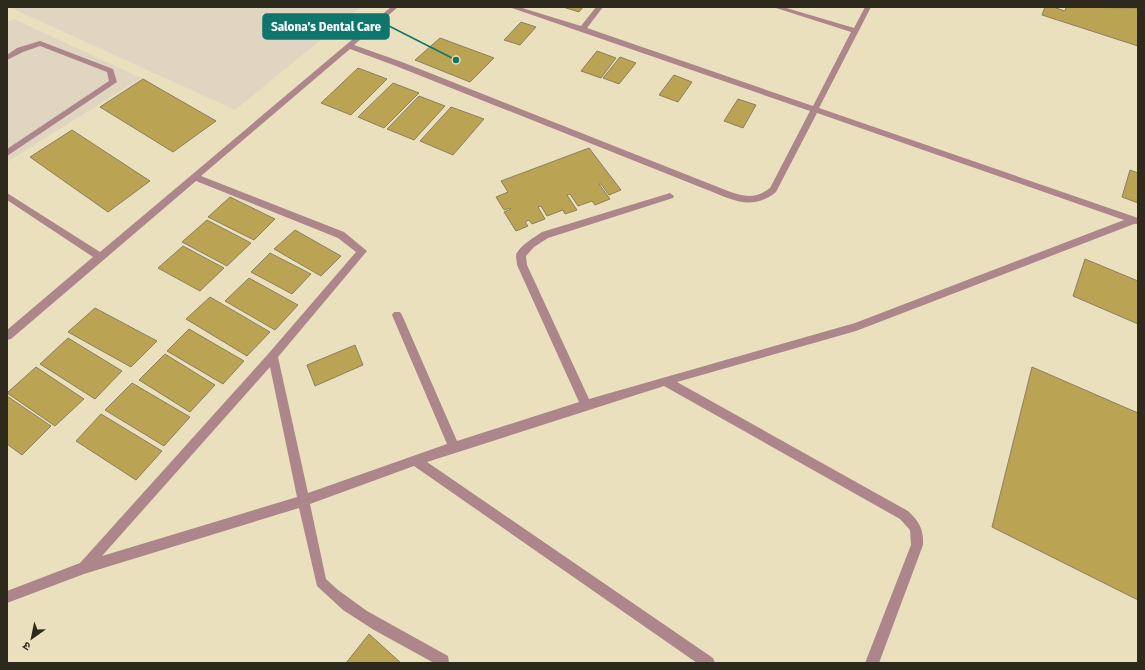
<svg xmlns="http://www.w3.org/2000/svg" width="1145" height="670" font-family="'Fira Sans Condensed','Noto Sans Devanagari',sans-serif">
  <style>
    .education { fill: #e0d5c1 }
    .building { fill: #bba354; stroke: #8a8060 }
    .lines { fill: none; stroke-linecap: round; stroke-linejoin: round }
    .minor { fill: #ac868b; fill-rule: evenodd }
    .leader { fill: none; stroke: #0f766e; stroke-width: 1.5 }
    .callout-dot { fill: #0f766e; stroke: #ebe0bd; stroke-width: 1.5 }
    .callout { fill: #0f766e; stroke: #0f766e; stroke-width: 1.5 }
    .callout-label { font-size: 13px; text-anchor: middle; font-weight: bold; fill: #fff }
  </style>
  <rect width="100%" height="100%" fill="#ebe0bd"/>
  <g class="education">
    <polygon points="9,7 361,7 235,110"/>
    <polygon points="14,19 141,78 7,162 7,22"/>
  </g>
  <g class="building">
    <polygon points="563,7 583,7 579,12"/>
    <polygon points="1045,7 1053,7 1065,11 1066,7 1138,8 1138,46 1042,15"/>
    <polygon points="521,22 536,27 520,45 504,40"/>
    <polygon points="440,38 494,58 470,82 415,60"/>
    <polygon points="597,51 616,58 601,78 581,71"/>
    <polygon points="620,57 636,63 619,84 603,78"/>
    <polygon points="358,68 387,79 351,115 321,103"/>
    <polygon points="674,75 692,82 678,102 659,95"/>
    <polygon points="143,79 216,121 173,152 100,107"/>
    <polygon points="393,83 419,93 384,128 358,117"/>
    <polygon points="419,96 445,106 414,140 387,129"/>
    <polygon points="738,99 756,105 743,128 724,121"/>
    <polygon points="451,107 484,119 453,155 420,141"/>
    <polygon points="72,130 150,181 108,212 30,157"/>
    <polygon points="589,148 621,190 609,195 601,184 599,184 610,199 595,205 592,201 578,206 570,194 567,195 577,210 565,214 563,210 547,216 541,206 538,207 545,219 532,224 529,220 525,222 528,226 516,231 504,212 511,209 510,208 504,210 496,197 508,192 501,181"/>
    <polygon points="1130,170 1138,173 1138,203 1122,197"/>
    <polygon points="230,197 275,219 254,240 208,217"/>
    <polygon points="207,220 251,243 227,266 182,242"/>
    <polygon points="295,230 341,256 321,276 274,249"/>
    <polygon points="183,246 224,268 200,291 158,268"/>
    <polygon points="270,253 311,274 292,294 251,272"/>
    <polygon points="1085,259 1138,281 1138,324 1073,296"/>
    <polygon points="249,278 298,305 275,330 225,301"/>
    <polygon points="210,297 270,332 247,356 186,319"/>
    <polygon points="95,308 157,341 131,367 68,332"/>
    <polygon points="189,329 244,361 223,384 167,351"/>
    <polygon points="68,338 122,371 95,399 40,364"/>
    <polygon points="355,345 363,365 315,386 307,365"/>
    <polygon points="165,354 215,385 190,412 139,380"/>
    <polygon points="36,367 84,399 55,426 7,393"/>
    <polygon points="1032,367 1138,413 1138,600 992,527"/>
    <polygon points="132,383 190,417 164,446 105,410"/>
    <polygon points="7,396 51,426 22,455 7,444"/>
    <polygon points="101,414 162,451 136,480 76,441"/>
    <polygon points="369,634 401,663 346,663"/>
  </g>
  <g class="lines">
    <g class="minor">
      <path d="M391 7H398L354 45 402 62 728 191C744 197 756 199 770 188L810 111 509 7H519L581 26 596 7H603L587 28 813 106 851 32 773 7H783L854 28 865 7H871L819 108 1138 218V224H1134L856 331 677 382 908 511C919 521 924 530 923 545L879 663H865L911 545 910 530 900 519 664 386 427 462 713 658 715 663H697L414 466 310 504 326 579 338 590 367 611 448 656 449 663H434L374 630 343 610 317 586 299 508 84 574 7 603V591L80 563 269 353 356 252 338 238 196 181 11 339 7 340V330L93 257 7 200V193L100 252ZM350 49 396 66 705 189C731 199 751 212 776 192L817 113 1124 220 855 323 589 399 527 265 526 256 534 247 548 238 673 198 674 196 670 193 542 232C535 237 519 246 516 255 516 258 517 262 517 265L579 402 457 441 402 315 400 312H394L392 315 447 444 308 493 278 357 367 251 344 232 201 176ZM270 367 297 497 102 556Z"/>
      <polygon points="40,41 113,69 117,82 7,156 7,149 109,81 107,72 40,46 23,52 7,60 7,55 17,48"/>
    </g>
  </g>
  <path class="leader" d="M456 60L389 26"/>
  <circle class="callout-dot" cx="456" cy="60" r="4"/>
  <rect class="callout" x="263" y="14" width="126" height="25" rx="4"/>
  <g class="callout-label">
    <text x="326" y="31">Salona's Dental Care</text>
  </g>
  <rect width="1145" height="670" fill="none" stroke="#2d291c" stroke-width="16"/>
  <g transform="translate(32 638) rotate(213)" stroke="#ebe0bd" stroke-width="3" paint-order="stroke">
  <path d="M0-3L7 15L0 10L-7 15Z" fill="#2d291c"/>
  <text y="-6" font-size="11" font-weight="bold" text-anchor="middle" fill="#2d291c">उ</text>
  </g>
</svg>
